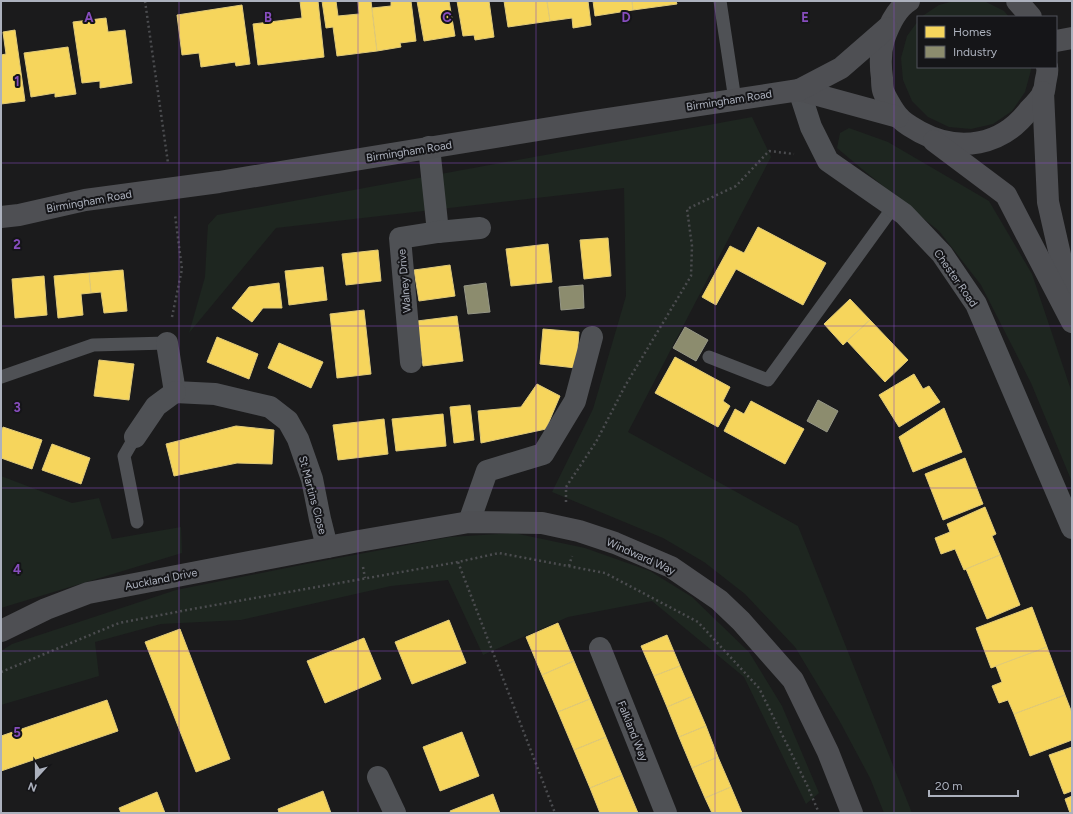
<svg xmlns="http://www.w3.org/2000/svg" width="1073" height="814" font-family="Figtree,sans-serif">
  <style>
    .green { fill: #1e2620 }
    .homes { fill: #f6d55c; stroke: #e0ca79 }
    .industry { fill: #8c8c6e; stroke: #969786 }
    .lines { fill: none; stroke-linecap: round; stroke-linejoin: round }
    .path { stroke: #4b4c4f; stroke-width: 2.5; stroke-dasharray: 2 3; stroke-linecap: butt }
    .lane { stroke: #4f5155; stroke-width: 13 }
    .street { stroke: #4f5155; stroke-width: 22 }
    .secondary { stroke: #4e4f53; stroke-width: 22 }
    .grid { fill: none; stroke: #874dbe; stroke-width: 1; stroke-opacity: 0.55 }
    .labels { text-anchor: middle; stroke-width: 4; stroke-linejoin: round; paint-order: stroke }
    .street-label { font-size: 11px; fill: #acb1bd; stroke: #151518 }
    .grid-label { font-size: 13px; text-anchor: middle; font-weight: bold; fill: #874dbe; stroke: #151518; stroke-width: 4; stroke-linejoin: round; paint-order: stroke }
  </style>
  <rect width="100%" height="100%" fill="#1b1b1c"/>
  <g class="green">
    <polygon points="954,1 984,1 1004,11 1009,17 921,17 939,5"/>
    <polygon points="918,21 918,67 1031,67 1031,70 1025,92 1012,111 993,124 971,129 949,127 928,117 912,101 903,80 901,58 907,36"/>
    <polygon points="752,117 771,157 628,432 798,526 912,813 884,813 870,778 839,720 795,647 745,594 704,562 663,538 552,492 593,409 626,296 624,188 276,228 189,333 205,277 207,240 208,225 217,215"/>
    <polygon points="849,128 888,142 989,201 1032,274 1072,393 1072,482 1031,383 981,285 939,231 862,169 837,148 840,133"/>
    <polygon points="1,476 72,503 99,498 112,539 181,527 182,553 1,608"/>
    <polygon points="514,533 585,548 650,571 692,597 749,652 782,706 819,793 806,804 744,677 652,601 568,617 483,655 448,580 391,586 241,620 161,624 95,642 99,676 1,705 1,651 12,644 176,590 306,564 450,537"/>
  </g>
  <g class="homes">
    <polygon points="300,1 318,1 324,57 258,65 253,24 302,18"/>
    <polygon points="322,1 336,1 338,16 359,14 358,1 371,1 377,51 337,56 333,27 326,28"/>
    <polygon points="391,1 411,1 416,41 400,43 401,47 377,51 372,8 391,6"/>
    <polygon points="417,1 449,1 455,36 424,41"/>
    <polygon points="457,1 489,1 494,37 475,40 474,35 463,36"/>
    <polygon points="504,1 547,1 550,21 508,27"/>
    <polygon points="547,1 588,1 591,25 573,28 572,18 550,21"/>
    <polygon points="593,1 632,1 633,10 595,16"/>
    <polygon points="632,1 676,1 677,4 633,10"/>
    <polygon points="242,5 250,64 236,66 235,62 201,67 199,53 182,55 177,15"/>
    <polygon points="106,18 108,32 125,30 132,83 100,88 100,81 82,83 73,22"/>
    <polygon points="15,30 25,101 1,104 1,55 6,54 3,32"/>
    <polygon points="68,47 76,94 55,97 55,93 31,97 24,53"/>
    <polygon points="758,227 826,263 803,305 736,269 716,305 702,297 730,246 744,253"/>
    <polygon points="608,238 611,276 584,279 580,240"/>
    <polygon points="548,244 552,282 511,286 506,249"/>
    <polygon points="378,250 381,281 346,285 342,254"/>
    <polygon points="450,265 455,296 419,301 414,270"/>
    <polygon points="323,267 327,300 289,305 285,271"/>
    <polygon points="123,270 127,311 104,313 101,292 91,293 89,273"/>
    <polygon points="89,273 91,293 81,294 83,315 58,318 54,276"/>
    <polygon points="44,276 47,315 15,318 12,279"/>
    <polygon points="279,283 282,308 263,308 252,322 232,308 249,287"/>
    <polygon points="850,299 870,320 843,345 824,324"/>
    <polygon points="364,310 371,374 337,378 330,314"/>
    <polygon points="457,316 463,361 423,366 417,321"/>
    <polygon points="870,320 908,360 885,382 847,341"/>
    <polygon points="543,329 579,332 576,368 540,364"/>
    <polygon points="217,337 258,354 249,379 207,362"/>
    <polygon points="279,343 323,362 311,388 268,368"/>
    <polygon points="675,357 730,387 723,401 730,406 718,427 655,393"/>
    <polygon points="99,360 134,364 129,400 94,396"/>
    <polygon points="914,374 923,389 929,386 940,402 899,427 879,395"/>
    <polygon points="537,384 560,396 546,429 481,443 478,411 521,407"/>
    <polygon points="751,401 804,429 785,464 724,431 735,409 744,414"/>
    <polygon points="470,405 474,440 454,443 450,407"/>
    <polygon points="944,408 962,452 913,472 899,437"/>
    <polygon points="443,414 446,446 396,451 392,419"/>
    <polygon points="384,419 388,454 338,460 333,425"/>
    <polygon points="236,426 274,430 272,464 237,463 174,476 166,444"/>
    <polygon points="3,427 42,440 32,469 1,458 1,432"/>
    <polygon points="52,444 90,458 81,484 42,470"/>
    <polygon points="965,458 983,504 943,520 925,474"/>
    <polygon points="985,507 996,534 992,536 1000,555 964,570 955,549 941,554 935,538 950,532 947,524"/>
    <polygon points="1000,555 1020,605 987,619 966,569"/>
    <polygon points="1032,607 1047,647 991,668 976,628"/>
    <polygon points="449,620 466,663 412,684 395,642"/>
    <polygon points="558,623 574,661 542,675 526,637"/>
    <polygon points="180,629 230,759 196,772 145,642"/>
    <polygon points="667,635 680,666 654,676 641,646"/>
    <polygon points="364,638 381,679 325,703 307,661"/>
    <polygon points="1047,647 1065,695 1014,714 1008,700 999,703 992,686 1002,682 996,666"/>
    <polygon points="574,661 590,699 558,712 542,675"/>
    <polygon points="680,666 693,696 667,707 654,676"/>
    <polygon points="1065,695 1072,713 1072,740 1030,756 1014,714"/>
    <polygon points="693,696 706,726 679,737 667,707"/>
    <polygon points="590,699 606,737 574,750 558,712"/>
    <polygon points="107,700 118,731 1,771 1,736"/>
    <polygon points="706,726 718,757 692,768 679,737"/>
    <polygon points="462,732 479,776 440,791 423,747"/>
    <polygon points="606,737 622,775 590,788 574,750"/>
    <polygon points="1072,747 1072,791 1064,794 1049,755"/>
    <polygon points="718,757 731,787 705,798 692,768"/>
    <polygon points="622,775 638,813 600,813 590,788"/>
    <polygon points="731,787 742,813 712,813 705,798"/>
    <polygon points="323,791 331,813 279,813 278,809"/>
    <polygon points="157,792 165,813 121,813 119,808"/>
    <polygon points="493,794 500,813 451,813 450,811"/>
    <polygon points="1072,796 1072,813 1070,813 1065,799"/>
  </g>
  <g class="industry">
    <polygon points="486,283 490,312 468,314 464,286"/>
    <polygon points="583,285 584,308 561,310 559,287"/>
    <polygon points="685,327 708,340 696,361 673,348"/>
    <polygon points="818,400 838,411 827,432 807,421"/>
  </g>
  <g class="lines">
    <g class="path">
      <polyline points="145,1 168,163"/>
      <polyline points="172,317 182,269 175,215"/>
      <polyline points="566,502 566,487 596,442 625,386 691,276 692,246 687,209 736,186 769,151 794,154"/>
      <polyline points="458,562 555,813"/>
      <polyline points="569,566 572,556"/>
      <polyline points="363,567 365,578"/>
      <polyline points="1,672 119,623 187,610 458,562 499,553 605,573 698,622 759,688 807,785 819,813"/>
    </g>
    <g class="lane">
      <polyline points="720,1 735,100"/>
      <polyline points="709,357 768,380 894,206"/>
      <polyline points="1,377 93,345 167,343"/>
      <polyline points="135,437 124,456 137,522"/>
    </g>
    <g class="street">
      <polyline points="799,90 811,127 828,161 904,214 942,254 976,304 1072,528"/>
      <polyline points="429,147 438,232"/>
      <polyline points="167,343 175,392 215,394 270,407 288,421 298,439 312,479 320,519 327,547"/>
      <polyline points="411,362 400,238 438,232 480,228"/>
      <polyline points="135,437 156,406 175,392"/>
      <polyline points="469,522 487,471 543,454 575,401 592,337"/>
      <polyline points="600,648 666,813"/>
      <polyline points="378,777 395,813"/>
    </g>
    <g class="secondary">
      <path d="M909 1C896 9 889 25 884 39 880 52 880 64 882 78 882 81 882 86 883 90 884 95 894 112 898 116 903 123 913 128 920 132 959 153 1002 146 1029 110 1034 105 1041 98 1044 91 1045 87 1045 83 1046 79 1047 75 1048 71 1047 67"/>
      <polyline points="1017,1 1031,17"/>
      <polyline points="1056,41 1072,38"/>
      <polyline points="799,90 898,117"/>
      <polyline points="1043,92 1048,202 1063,268 1068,301"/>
      <polyline points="934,141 1006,195 1072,322"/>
      <polyline points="1,217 19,215 85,200 219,182 587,122 799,90 841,68 887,28"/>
      <polyline points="1,631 46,609 88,593 359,541 469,522 542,523 579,531 615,543 671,567 719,600 741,621 793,680 828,752 852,813"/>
    </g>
  </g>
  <path class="grid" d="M179 1V813M358 1V813M536 1V813M715 1V813M894 1V813M1 163H1072M1 326H1072M1 488H1072M1 651H1072"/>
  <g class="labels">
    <g class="street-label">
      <text transform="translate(729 100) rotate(-9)" y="4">Birmingham Road</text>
      <text transform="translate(409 151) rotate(-9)" y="4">Birmingham Road</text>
      <text transform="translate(89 201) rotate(-10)" y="4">Birmingham Road</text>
      <text transform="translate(956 278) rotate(55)" y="4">Chester Road</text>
      <text transform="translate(404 281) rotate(-95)" y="4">Walney Drive</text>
      <text transform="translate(313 495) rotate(75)" y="4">St Martins Close</text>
      <text transform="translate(641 556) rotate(24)" y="4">Windward Way</text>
      <text transform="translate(161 579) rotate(-11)" y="4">Auckland Drive</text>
      <text transform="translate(633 731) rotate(68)" y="4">Falkland Way</text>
    </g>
  </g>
  <g class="grid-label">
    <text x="89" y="22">A</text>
    <text x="268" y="22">B</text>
    <text x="447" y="22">C</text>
    <text x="626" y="22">D</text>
    <text x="805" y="22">E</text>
    <text x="17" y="86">1</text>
    <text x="17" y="249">2</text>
    <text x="17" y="412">3</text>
    <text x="17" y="574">4</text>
    <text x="17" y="737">5</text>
  </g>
  <rect width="1073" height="814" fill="none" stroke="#acb1bd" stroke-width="4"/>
  <rect x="917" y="16" width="140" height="52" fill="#151518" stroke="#51535a"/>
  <rect x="925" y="26" width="20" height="12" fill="#f6d55c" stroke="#51535a"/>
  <text x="953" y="36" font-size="12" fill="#acb1bd">Homes</text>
  <rect x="925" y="46" width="20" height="12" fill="#8c8c6e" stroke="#51535a"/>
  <text x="953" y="56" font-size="12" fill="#acb1bd">Industry</text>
  <g transform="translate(36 778) rotate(201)" stroke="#151518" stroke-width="3" paint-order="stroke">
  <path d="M0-3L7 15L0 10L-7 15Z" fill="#acb1bd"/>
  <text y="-6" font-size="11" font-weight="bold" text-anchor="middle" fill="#acb1bd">N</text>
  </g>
  <path d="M929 790v6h89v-6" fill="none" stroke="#acb1bd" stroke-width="2"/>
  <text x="935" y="790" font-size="12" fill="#acb1bd" stroke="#151518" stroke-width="3" paint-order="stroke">20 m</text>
</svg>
